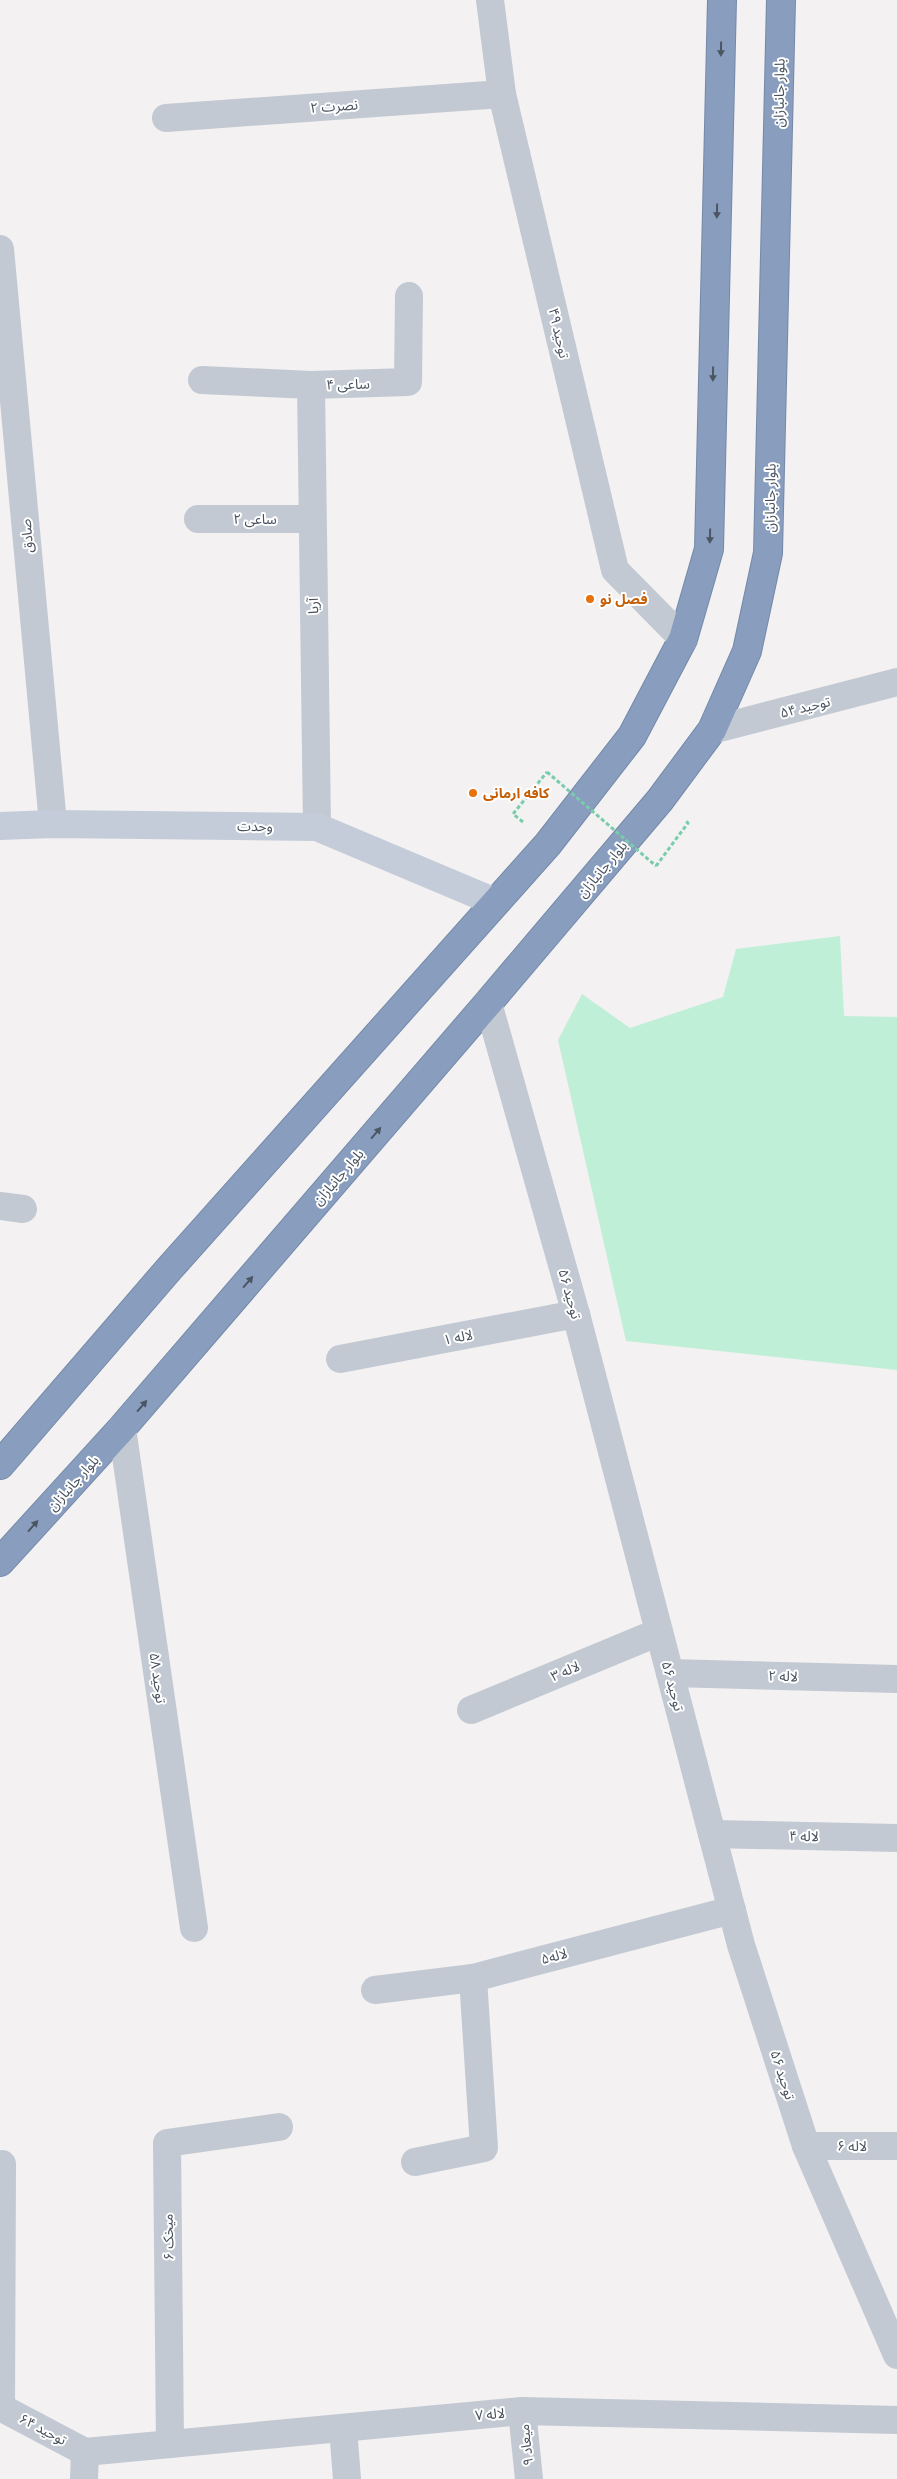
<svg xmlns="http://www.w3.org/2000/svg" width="897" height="2479" font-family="Overpass,'Noto Sans Arabic',sans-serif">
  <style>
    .green { fill: #c0efd7 }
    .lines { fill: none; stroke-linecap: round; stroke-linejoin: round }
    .highway-casing { stroke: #7489aa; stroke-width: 30 }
    .path { stroke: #78cdab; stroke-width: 3; stroke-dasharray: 4 2.5; stroke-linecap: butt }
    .street { stroke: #c2c9d2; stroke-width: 28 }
    .secondary { stroke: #c4ccd9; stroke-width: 28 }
    .highway { stroke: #899ebe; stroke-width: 28 }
    .path-bridge { stroke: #78cdab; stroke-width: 3; stroke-dasharray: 4 2.5; stroke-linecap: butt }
    .oneway { fill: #4b5663 }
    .food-dot { fill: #e8710a; stroke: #fff; stroke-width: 2 }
    .labels { text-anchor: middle; stroke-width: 4; stroke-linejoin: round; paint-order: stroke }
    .street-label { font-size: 14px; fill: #48525e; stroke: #fff }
    .food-label { font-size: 14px; font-weight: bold; fill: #c56008; stroke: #fff; text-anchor: start }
  </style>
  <rect width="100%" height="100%" fill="#f3f1f1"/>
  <polygon class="green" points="840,936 844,1016 897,1017 897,1370 626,1341 558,1040 582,994 630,1028 723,997 736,949"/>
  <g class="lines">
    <defs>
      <g id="highway">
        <polyline points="0,1465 169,1269 548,844 632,736 683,639 709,549 722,0"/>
        <polyline points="0,1562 122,1428 488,1003 660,800 712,730 747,651 768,553 781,0"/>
      </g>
    </defs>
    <use href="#highway" class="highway-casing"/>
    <g class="path">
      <polyline points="523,822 513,814 547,772"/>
      <polyline points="656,866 688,823 686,821"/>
    </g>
    <g class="street">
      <polyline points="490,0 502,94 615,570 683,639"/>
      <polyline points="166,118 502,94"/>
      <polyline points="0,249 53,824"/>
      <polyline points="202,380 311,385 408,382 409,296"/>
      <polyline points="311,385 317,827"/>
      <polyline points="198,519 312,519"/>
      <polyline points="712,730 897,682"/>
      <polyline points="488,1003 576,1314 741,1945 806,2146 897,2355"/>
      <polyline points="0,1206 23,1209"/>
      <polyline points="340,1359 576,1314"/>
      <polyline points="122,1428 194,1928"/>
      <polyline points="670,1673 897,1679"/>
      <polyline points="471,1710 659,1632"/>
      <polyline points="712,1834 897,1838"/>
      <polyline points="375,1990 473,1978 732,1910"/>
      <polyline points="806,2146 897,2146"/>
      <polyline points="415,2162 484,2148 473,1978"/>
      <polyline points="0,2407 85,2452"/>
      <polyline points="1,2407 2,2164"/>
      <polyline points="522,2411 529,2479"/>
      <polyline points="343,2428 347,2479"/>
      <polyline points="170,2444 167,2143 279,2127"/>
      <polyline points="85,2452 522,2411 897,2420"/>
      <polyline points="84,2479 85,2452"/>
    </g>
    <polyline class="secondary" points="0,826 53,824 317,827 495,902"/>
    <use href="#highway" class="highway"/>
    <polyline class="path-bridge" points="547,772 656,866"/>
  </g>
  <defs><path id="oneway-solid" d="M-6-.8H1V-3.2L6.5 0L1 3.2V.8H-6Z" transform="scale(1.25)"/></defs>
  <g class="oneway">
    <use href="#oneway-solid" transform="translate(721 49) rotate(91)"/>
    <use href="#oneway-solid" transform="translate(717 211) rotate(91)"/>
    <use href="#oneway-solid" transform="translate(713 374) rotate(91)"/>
    <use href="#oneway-solid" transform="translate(710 536) rotate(91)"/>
    <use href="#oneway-solid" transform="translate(376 1133) rotate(-49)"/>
    <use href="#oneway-solid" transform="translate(248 1282) rotate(-49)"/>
    <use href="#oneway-solid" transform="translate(142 1406) rotate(-49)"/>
    <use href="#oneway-solid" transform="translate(33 1526) rotate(-48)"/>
  </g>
  <g class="food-dot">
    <circle cx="590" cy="599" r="5"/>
    <circle cx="473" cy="793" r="5"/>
  </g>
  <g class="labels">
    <g class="street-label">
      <text transform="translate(779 93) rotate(-89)" y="5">بلوار جانبازان</text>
      <text transform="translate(334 106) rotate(-4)" y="5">نصرت ۲</text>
      <text transform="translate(559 333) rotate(77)" y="5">توحید ۴۹</text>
      <text transform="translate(348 384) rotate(-1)" y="5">ساعی ۴</text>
      <text transform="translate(770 498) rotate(-89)" y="5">بلوار جانبازان</text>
      <text x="255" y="524">ساعی ۲</text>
      <text transform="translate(27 536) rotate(-95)" y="5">صادق</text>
      <text transform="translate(313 606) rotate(-91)" y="5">آریا</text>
      <text transform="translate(805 707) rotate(-14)" y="5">توحید ۵۴</text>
      <text transform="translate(255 826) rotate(1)" y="5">وحدت</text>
      <text transform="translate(602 869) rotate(-50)" y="5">بلوار جانبازان</text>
      <text transform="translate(338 1177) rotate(-49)" y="5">بلوار جانبازان</text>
      <text transform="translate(570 1294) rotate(74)" y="5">توحید ۵۶</text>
      <text transform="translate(458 1337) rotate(-11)" y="5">لاله ۱</text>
      <text transform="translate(73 1483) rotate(-48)" y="5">بلوار جانبازان</text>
      <text transform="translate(565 1671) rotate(-23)" y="5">لاله ۳</text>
      <text transform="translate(783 1676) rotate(2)" y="5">لاله ۲</text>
      <text transform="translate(158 1678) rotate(82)" y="5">توحید ۵۸</text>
      <text transform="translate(673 1686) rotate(75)" y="5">توحید ۵۶</text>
      <text transform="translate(804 1836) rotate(1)" y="5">لاله ۴</text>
      <text transform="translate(554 1956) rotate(-15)" y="5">لاله۵</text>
      <text transform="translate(783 2075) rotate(72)" y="5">توحید ۵۶</text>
      <text x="852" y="2151">لاله ۶</text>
      <text transform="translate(168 2237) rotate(-91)" y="5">میخک ۶</text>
      <text transform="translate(490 2414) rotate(-5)" y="5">لاله ۷</text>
      <text transform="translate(43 2429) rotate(28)" y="5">توحید ۶۴</text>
      <text transform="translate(526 2445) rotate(-96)" y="5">میعاد ۹</text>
    </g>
    <g class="food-label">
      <text x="600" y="604">فصل نو</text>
      <text x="483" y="798">کافه ارمانی</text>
    </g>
  </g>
</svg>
